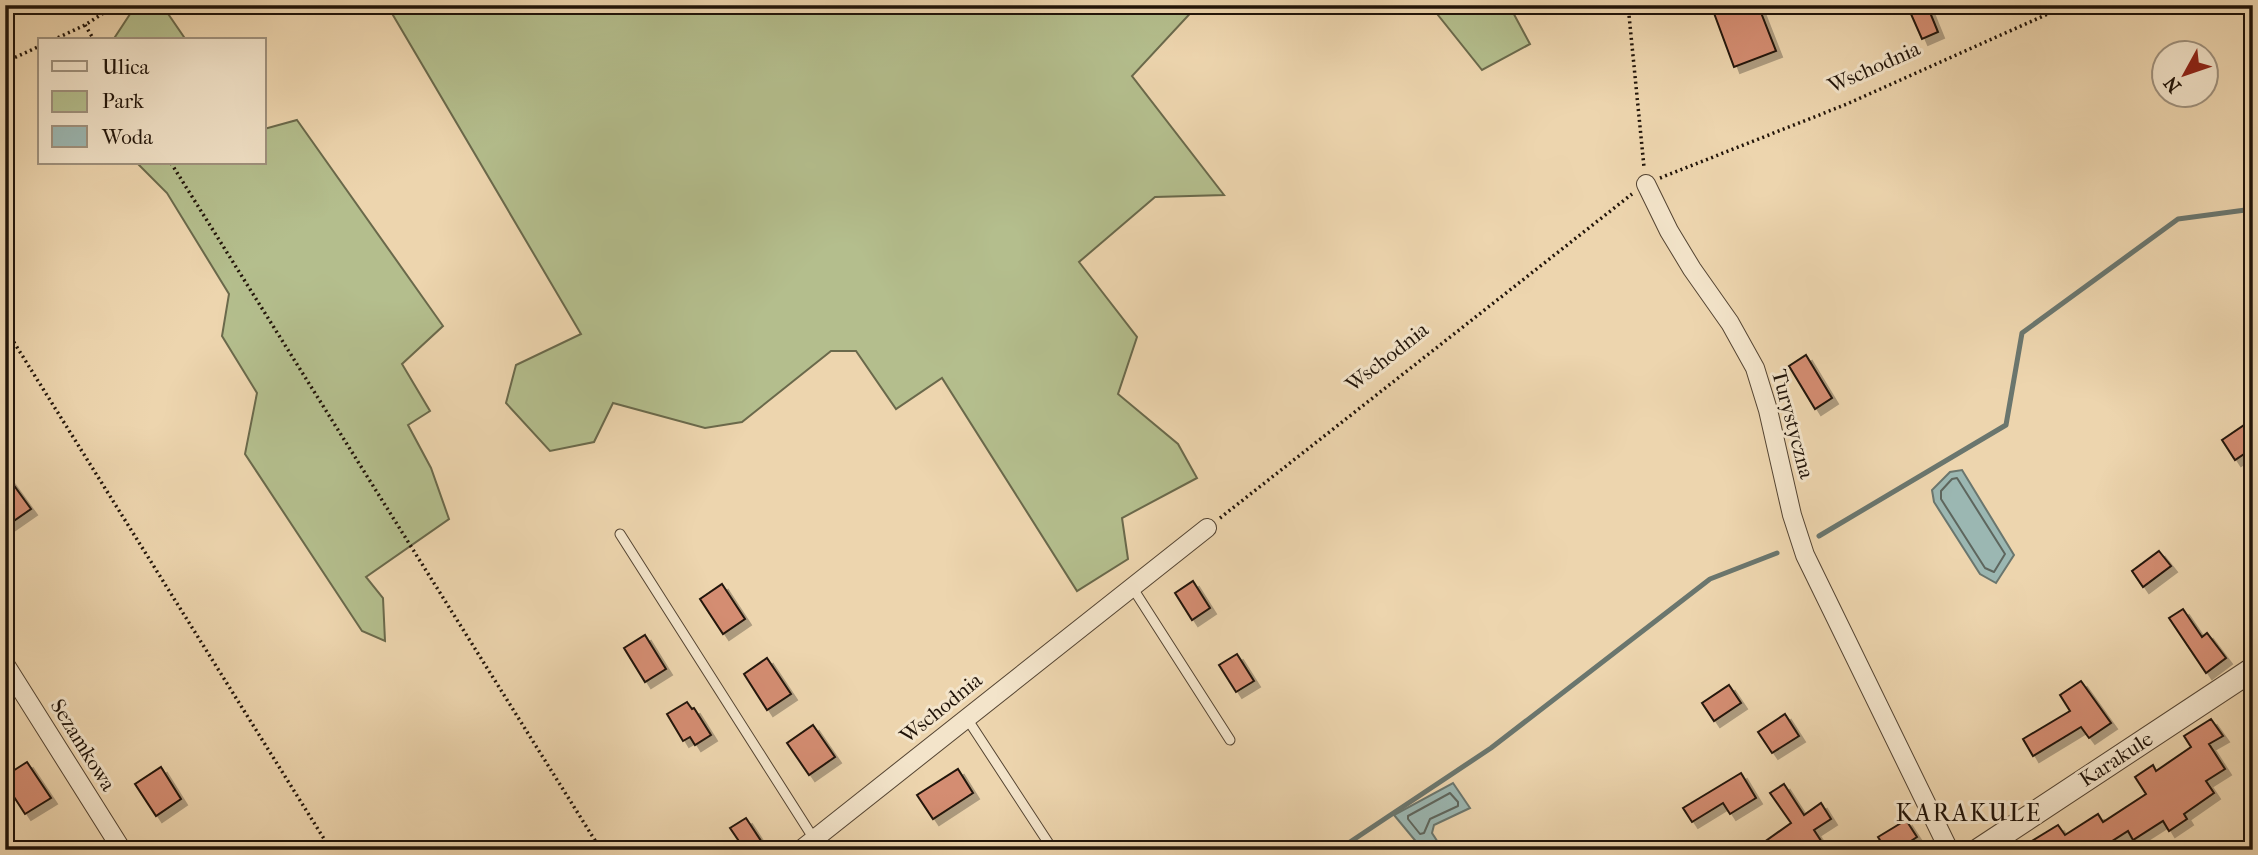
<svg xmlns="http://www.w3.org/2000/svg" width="2258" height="855" font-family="'IM FELL French Canon',serif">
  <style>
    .green { fill: #b4be8d; stroke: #6a694b; stroke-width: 2 }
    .water { fill: #9bb7b2; stroke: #6a766e; stroke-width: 2 }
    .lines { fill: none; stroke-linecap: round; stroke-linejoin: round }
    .shore { stroke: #5e665e; stroke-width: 2 }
    .stream { stroke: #6a766e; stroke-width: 5 }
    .building { fill: #d48d72; stroke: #211409; stroke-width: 2; filter: url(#shadow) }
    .service-casing { stroke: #544432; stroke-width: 11 }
    .minor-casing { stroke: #544432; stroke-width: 20 }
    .tertiary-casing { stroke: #544432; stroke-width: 25 }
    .path { stroke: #211409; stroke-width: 3.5; stroke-dasharray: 2 3.5; stroke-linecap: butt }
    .service { stroke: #f3e4ca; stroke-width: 9 }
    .minor { stroke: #f3e4ca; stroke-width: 18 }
    .tertiary { stroke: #f3e4ca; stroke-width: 23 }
    .labels { text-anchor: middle; stroke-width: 6; stroke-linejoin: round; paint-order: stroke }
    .street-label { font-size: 21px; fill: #211409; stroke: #f3e4ca }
    .quarter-label { font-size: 24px; letter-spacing: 2px; fill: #211409; stroke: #f3e4ca }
  </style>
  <defs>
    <filter id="shadow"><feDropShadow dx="6" dy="6" stdDeviation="0" flood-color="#0004"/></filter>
  </defs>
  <rect width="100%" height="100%" fill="#edd5ae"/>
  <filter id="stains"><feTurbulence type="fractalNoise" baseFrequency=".00286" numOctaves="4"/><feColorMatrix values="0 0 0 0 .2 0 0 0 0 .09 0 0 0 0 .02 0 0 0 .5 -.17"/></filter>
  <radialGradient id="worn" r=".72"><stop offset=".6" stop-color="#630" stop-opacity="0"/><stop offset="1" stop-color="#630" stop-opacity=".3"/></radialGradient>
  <g class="green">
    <polygon points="136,5 162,5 186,40 113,40"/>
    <polygon points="387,5 1198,5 1132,76 1224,195 1155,197 1079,262 1137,337 1118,394 1178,444 1197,478 1122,518 1128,559 1077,591 942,378 896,409 856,351 831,351 742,422 705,428 613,403 594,442 550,451 506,403 516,365 581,334"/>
    <polygon points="1430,5 1509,5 1530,44 1482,70"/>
    <polygon points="297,120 443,326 402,364 430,411 408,425 431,468 449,519 366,577 383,598 385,641 362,631 245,454 257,393 222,336 229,294 167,193 137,163 264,163 264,129"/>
  </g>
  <g class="water">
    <polygon points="1962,470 2014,555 1996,583 1980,574 1934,502 1932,490 1950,472"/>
    <polygon points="1453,783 1470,808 1434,825 1432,833 1443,850 1423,850 1394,815"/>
  </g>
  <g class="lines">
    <g class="shore">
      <polygon points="1957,478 2005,554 1994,572 1985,568 1941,499 1941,491 1952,479"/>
      <polygon points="1450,793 1458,802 1458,806 1430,819 1424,833 1420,834 1408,819 1408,816"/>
    </g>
    <g class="stream">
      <polyline points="2243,5 2253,21"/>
      <polyline points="1819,536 2006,425 2022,333 2178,219 2253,209"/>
      <polyline points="1338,850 1491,748 1710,579 1777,553"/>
    </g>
  </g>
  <g class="building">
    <polygon points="1711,5 1758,5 1776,51 1734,67"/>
    <polygon points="1907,5 1927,5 1938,32 1922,39"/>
    <polygon points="1806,355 1832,398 1815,409 1789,366"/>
    <polygon points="2253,419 2253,448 2235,460 2222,440"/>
    <polygon points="5,473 31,509 5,527"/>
    <polygon points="2159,551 2171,566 2143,587 2132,571"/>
    <polygon points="1193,581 1210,608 1192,620 1175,593"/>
    <polygon points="722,584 745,619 723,634 700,599"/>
    <polygon points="2183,609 2202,637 2207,633 2226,658 2206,673 2169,618"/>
    <polygon points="645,635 666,669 645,682 624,648"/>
    <polygon points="1237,654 1254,681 1236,692 1219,665"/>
    <polygon points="767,658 791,694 767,710 744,674"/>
    <polygon points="2081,681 2111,723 2089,738 2081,727 2033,756 2023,739 2070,711 2060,695"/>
    <polygon points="1729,685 1741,703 1714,721 1702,703"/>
    <polygon points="687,702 692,709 694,708 711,735 695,745 690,737 683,741 667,714"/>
    <polygon points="1785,714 1799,736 1772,753 1758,732"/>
    <polygon points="2211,719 2223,736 2209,744 2225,769 2206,781 2214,793 2184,814 2187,819 2169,831 2163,821 2133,840 2128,831 2098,850 2017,850 2058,825 2065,835 2098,814 2103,822 2146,794 2135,777 2153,765 2156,771 2191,747 2184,736"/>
    <polygon points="813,725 835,757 809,775 787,743"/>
    <polygon points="27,762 51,798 25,814 5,783 5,776"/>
    <polygon points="161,767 181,799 156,816 135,784"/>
    <polygon points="958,769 973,793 933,819 917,795"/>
    <polygon points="1741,773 1756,798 1730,814 1723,803 1692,822 1683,808"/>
    <polygon points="1784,784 1804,815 1821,803 1831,819 1814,830 1827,850 1753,850 1791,823 1770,793"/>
    <polygon points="746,818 767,850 745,850 730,828"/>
    <polygon points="1906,820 1917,837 1897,850 1886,850 1878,837"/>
  </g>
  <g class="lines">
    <defs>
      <g id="service">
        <polyline points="620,534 814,839"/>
        <polyline points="1132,587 1230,740"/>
        <polyline points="966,717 1053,850"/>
      </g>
      <g id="minor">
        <polyline points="1646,184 1669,231 1692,269 1730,323 1755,368 1768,410 1792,515 1805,555 1949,850"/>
        <polyline points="5,664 122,850"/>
        <polyline points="804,850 803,848 1207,528"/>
      </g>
      <polyline id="tertiary" points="1979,850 2253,669"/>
    </defs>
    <use href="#service" class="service-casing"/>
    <use href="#minor" class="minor-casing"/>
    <use href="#tertiary" class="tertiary-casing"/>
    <g class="path">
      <polyline points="1628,5 1644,167"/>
      <polyline points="85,25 94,40"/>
      <polyline points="53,40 85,25 116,5"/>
      <polyline points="5,62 40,46"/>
      <polyline points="171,163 601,850"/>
      <polyline points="1660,178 1847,104 2050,13 2059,5"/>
      <polyline points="5,328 331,850"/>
      <polyline points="1220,518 1632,194"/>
    </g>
    <use href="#service" class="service"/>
    <use href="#minor" class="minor"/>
    <use href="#tertiary" class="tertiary"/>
  </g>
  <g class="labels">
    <g class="street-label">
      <text transform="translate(1874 67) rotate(-24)" y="7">Wschodnia</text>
      <text transform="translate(1387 357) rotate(-38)" y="7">Wschodnia</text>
      <text transform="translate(1793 424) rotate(75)" y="7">Turystyczna</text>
      <text transform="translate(941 708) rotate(-39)" y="7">Wschodnia</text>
      <text transform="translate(83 745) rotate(58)" y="7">Sezamkowa</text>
      <text transform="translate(2116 759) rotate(-33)" y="7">Karakule</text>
    </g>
    <g class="quarter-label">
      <text x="1969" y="821">KARAKULE</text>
    </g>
  </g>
  <rect width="2258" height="855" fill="none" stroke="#edd5ae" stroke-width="28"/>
  <rect x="7" y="7" width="2244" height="841" fill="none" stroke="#211409" stroke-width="3.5"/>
  <rect x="14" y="14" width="2230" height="827" fill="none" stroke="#211409" stroke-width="2"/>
  <rect x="38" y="38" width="228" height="126" fill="#f3e4ca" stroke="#9f917d" stroke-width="2"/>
  <rect x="52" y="61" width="35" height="10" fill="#f3e4ca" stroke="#9f917d" stroke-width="2"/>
  <text x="102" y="74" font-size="21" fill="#211409">Ulica</text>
  <rect x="52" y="91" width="35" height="21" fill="#b4be8d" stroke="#9f917d" stroke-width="2"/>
  <text x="102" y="108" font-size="21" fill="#211409">Park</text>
  <rect x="52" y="126" width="35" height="21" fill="#9bb7b2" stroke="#9f917d" stroke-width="2"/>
  <text x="102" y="144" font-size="21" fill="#211409">Woda</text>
  <g transform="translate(2185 74) rotate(230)"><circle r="33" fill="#f3e4ca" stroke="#9f917d" stroke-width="2"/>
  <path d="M0-5L12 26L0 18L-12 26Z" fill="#8f2418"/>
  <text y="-10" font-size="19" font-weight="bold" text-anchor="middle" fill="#211409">N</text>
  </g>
  <rect width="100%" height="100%" filter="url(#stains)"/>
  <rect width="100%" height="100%" fill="url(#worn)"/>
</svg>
